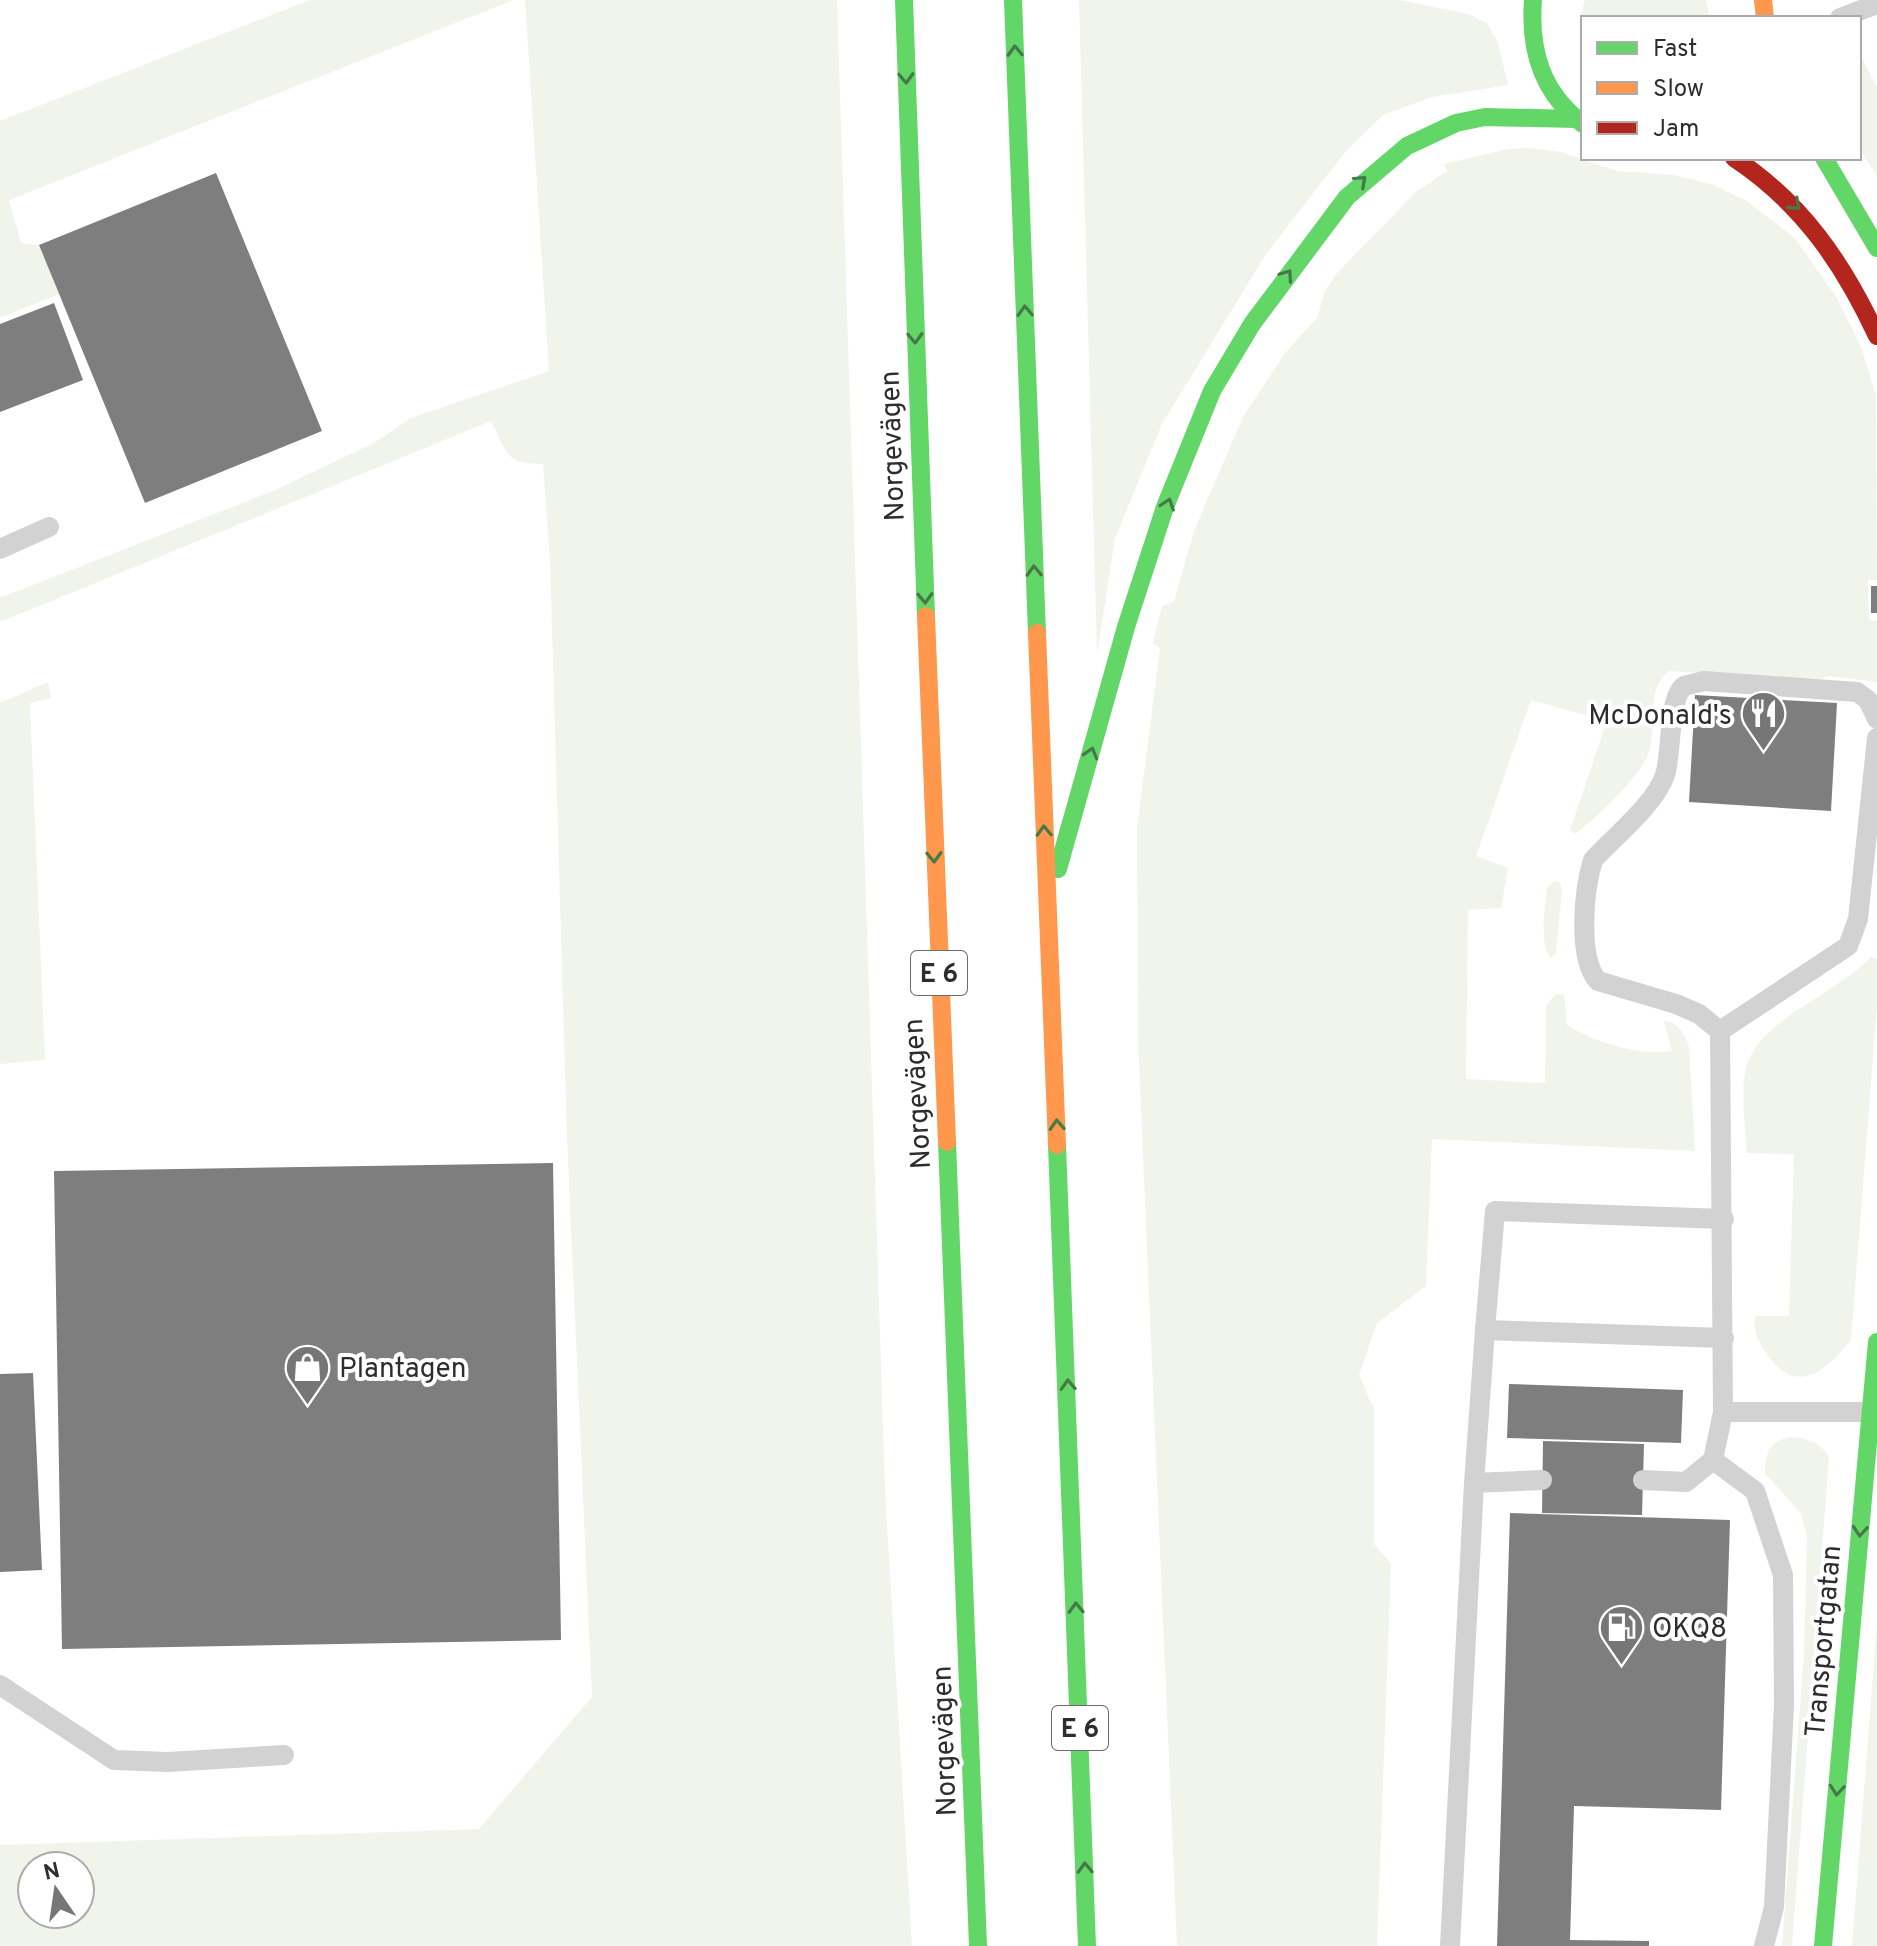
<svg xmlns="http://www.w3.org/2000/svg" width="1877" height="1946" font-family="Overpass,sans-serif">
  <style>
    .green { fill: #f1f4eb; fill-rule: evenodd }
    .building { fill: #7e7e7e }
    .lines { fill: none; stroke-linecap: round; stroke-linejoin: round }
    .lane { stroke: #d2d2d2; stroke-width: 20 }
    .fast { stroke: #63d668; stroke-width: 18 }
    .slow { stroke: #ff974d; stroke-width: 18 }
    .jam { stroke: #b3261e; stroke-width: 18 }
    .oneway { stroke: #457948 }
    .labels { text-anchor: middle; stroke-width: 8; stroke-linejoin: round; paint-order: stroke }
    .shield { fill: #fff; stroke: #6c6c6c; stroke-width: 2 }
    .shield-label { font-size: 26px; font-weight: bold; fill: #2d2d2d }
    .street-label { font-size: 28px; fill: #2d2d2d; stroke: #fff }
    .poi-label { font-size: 28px; fill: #2d2d2d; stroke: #fff; text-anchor: start }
  </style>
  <rect width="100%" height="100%" fill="#fff"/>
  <g class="green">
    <polygon points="310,0 513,0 9,200 21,243 39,245 59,294 0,318 0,121"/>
    <path d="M525 0H837L885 1490 912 1946H0V1845L479 1829 592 1697 567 1139 550 561 543 464C503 463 508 453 491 421L0 622V598L273 491 374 443 411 418 549 371ZM32 1866H80V1914H32Z"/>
    <polygon points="1079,0 1399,0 1468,14 1487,23 1498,43 1508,85 1432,97 1383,115 1346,151 1266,254 1162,424 1115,538 1097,655"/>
    <polygon points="1585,0 1706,0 1710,18 1583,18 1583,44 1580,17"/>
    <polygon points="1860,54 1877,87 1877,176 1859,148"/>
    <path d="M1529 148 1561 152 1617 171 1674 175 1711 184 1745 200 1794 237 1837 298 1861 347 1876 395 1877 580H1868L1869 620 1877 621V682L1829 676 1817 680 1669 671C1644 690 1658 730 1648 755 1640 776 1593 821 1575 834L1570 830 1607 721 1531 700 1476 856 1508 868 1501 908 1468 910 1466 1079 1545 1083 1546 1013 1547 1004 1556 994H1564L1567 1025C1594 1042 1641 1057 1672 1051L1664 1021C1680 1023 1684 1033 1689 1047L1695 1151 1432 1139 1426 1286 1377 1323 1359 1375 1374 1409V1544L1391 1564 1377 1946H1177L1138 1039 1137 829 1160 648 1153 643 1162 606 1174 602 1194 531 1243 417 1285 353 1317 318 1325 291 1337 273 1416 192 1447 171 1444 164 1509 149Z"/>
    <polygon points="48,682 51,698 30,703 45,1060 0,1064 0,703"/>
    <path d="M1555 881 1560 882 1562 890 1556 953 1551 958C1539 946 1545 905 1547 888Z"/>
    <path d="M1871 957 1877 959V1006L1851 1340C1820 1379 1791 1396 1761 1345 1756 1337 1752 1325 1756 1316H1789L1794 1154 1747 1153C1745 1126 1741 1099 1745 1072 1754 1021 1837 994 1871 957Z"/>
    <path d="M1791 1437C1808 1439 1820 1442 1829 1457L1792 1946H1782L1804 1653 1807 1536 1801 1514 1765 1473C1765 1453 1770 1440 1791 1437Z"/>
    <polygon points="1877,1622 1877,1946 1852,1946"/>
  </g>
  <g class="building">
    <polygon points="216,173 322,431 145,503 39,245"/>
    <polygon points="54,303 83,380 0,412 0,324"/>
    <rect x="1871" y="586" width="6" height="27"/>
    <polygon points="1695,695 1837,703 1831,811 1689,802"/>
    <polygon points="553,1163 561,1640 62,1649 54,1171"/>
    <polygon points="33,1373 42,1570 0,1572 0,1374"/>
    <polygon points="1509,1384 1683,1390 1681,1443 1507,1438"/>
    <polygon points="1543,1441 1644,1444 1642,1515 1542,1513"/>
    <polygon points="1510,1513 1730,1520 1721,1810 1574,1806 1570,1940 1649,1941 1649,1946 1497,1946"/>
  </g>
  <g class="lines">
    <g class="lane">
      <polyline points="1840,18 1877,4"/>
      <polyline points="0,549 49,527"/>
      <polyline points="1720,1031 1848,946 1858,919 1877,738"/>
      <polyline points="1485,1330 1495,1211 1724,1219"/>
      <path d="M1723 1412 1720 1031 1699 1014 1676 1004 1598 981C1577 958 1584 889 1593 860 1614 837 1656 803 1665 775 1672 754 1668 698 1684 686L1704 681 1857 692 1868 700 1877 719"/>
      <polyline points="1713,1460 1755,1491 1783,1575 1784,1705 1774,1907 1764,1946"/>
      <polyline points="1643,1480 1686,1482 1713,1460 1723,1412 1875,1412"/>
      <polyline points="1474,1483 1485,1330 1724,1338"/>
      <polyline points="0,1685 114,1760 168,1762 284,1755"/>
      <polyline points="1450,1946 1474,1483 1542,1480"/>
    </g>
    <g class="fast">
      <polyline points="904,0 926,616"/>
      <polyline points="1013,0 1037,633"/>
      <path d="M1533 0C1529 51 1542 93 1583 124"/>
      <polyline points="1824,158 1877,248"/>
      <polyline points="1058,869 1126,627 1165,507 1212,391 1252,324 1347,197 1407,146 1456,123 1485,117 1576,119"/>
      <polyline points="947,1142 978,1946"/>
      <polyline points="1057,1145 1087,1946"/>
      <polyline points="1823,1946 1877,1342"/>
    </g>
    <g class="slow">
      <polyline points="1763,0 1765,18"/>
      <polyline points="926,616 947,1142"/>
      <polyline points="1037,633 1057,1145"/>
    </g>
    <path class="jam" d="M1734 158C1802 203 1843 263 1877 336"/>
  </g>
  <defs><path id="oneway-chevron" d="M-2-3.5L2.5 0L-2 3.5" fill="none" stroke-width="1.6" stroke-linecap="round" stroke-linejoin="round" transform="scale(2)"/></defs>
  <g class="oneway">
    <use href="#oneway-chevron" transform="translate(1015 51) rotate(-92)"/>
    <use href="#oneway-chevron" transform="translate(906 78) rotate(88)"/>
    <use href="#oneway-chevron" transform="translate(1361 181) rotate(-42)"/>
    <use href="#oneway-chevron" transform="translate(1795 205) rotate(43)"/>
    <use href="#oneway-chevron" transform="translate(1287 275) rotate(-55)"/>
    <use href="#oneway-chevron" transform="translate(1025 311) rotate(-92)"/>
    <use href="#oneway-chevron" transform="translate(915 338) rotate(88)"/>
    <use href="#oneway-chevron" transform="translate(1168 504) rotate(-71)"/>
    <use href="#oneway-chevron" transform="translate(1034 571) rotate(-92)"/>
    <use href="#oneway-chevron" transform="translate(925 598) rotate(88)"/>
    <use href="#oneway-chevron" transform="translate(1091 753) rotate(-74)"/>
    <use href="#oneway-chevron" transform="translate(1044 831) rotate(-92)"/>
    <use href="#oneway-chevron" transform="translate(934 857) rotate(88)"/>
    <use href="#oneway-chevron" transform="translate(1057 1125) rotate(-93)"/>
    <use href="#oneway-chevron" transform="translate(1068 1385) rotate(-93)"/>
    <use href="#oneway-chevron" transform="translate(1860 1531) rotate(95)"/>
    <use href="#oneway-chevron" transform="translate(1076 1608) rotate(-92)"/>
    <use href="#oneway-chevron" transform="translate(1837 1790) rotate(95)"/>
    <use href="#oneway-chevron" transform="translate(1085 1868) rotate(-92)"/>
  </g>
  <defs>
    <symbol id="restaurant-pin" viewBox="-11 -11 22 30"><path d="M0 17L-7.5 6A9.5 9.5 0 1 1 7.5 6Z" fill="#767676" stroke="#fff"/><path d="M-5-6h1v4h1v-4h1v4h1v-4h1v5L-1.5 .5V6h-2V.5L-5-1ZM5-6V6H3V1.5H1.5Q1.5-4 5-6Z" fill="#fff"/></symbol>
    <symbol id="shop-pin" viewBox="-11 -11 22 30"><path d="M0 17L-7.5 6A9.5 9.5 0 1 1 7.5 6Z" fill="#767676" stroke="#fff"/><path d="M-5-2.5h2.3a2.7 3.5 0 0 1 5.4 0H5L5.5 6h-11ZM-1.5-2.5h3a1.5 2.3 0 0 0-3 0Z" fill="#fff"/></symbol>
    <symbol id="fuel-pin" viewBox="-11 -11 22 30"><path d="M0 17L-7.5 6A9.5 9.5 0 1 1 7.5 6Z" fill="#767676" stroke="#fff"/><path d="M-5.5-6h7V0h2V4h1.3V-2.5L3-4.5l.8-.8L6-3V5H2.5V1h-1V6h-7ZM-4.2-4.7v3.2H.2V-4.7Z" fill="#fff"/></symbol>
  </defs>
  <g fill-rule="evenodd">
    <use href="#restaurant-pin" x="1738" y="688" width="51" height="69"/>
    <use href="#shop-pin" x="282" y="1342" width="51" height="69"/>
    <use href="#fuel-pin" x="1596" y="1602" width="51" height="69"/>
  </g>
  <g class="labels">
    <g class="shield">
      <rect x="911" y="951" width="56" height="44" rx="6"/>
      <rect x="1052" y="1706" width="56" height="44" rx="6"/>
    </g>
    <g class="shield-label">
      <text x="939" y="982">E 6</text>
      <text x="1080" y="1737">E 6</text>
    </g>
    <g class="street-label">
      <text transform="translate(891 446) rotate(-92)" y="10">Norgevägen</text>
      <text transform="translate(916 1094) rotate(-93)" y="10">Norgevägen</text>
      <text transform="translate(1822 1641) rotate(-85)" y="10">Transportgatan</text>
      <text transform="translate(943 1741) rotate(-92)" y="10">Norgevägen</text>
    </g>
    <g class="poi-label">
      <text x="1732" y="724" text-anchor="end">McDonald's</text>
      <text x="339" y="1377">Plantagen</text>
      <text x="1652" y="1637">OKQ8</text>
    </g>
  </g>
  <rect x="1581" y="16" width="280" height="144" fill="#ffffff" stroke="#ababab" stroke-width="2"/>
  <rect x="1597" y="42" width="40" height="12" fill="#63d668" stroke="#ababab" stroke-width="2"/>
  <text x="1653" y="56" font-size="24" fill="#2d2d2d">Fast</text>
  <rect x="1597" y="82" width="40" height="12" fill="#ff974d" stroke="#ababab" stroke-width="2"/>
  <text x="1653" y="96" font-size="24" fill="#2d2d2d">Slow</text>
  <rect x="1597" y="122" width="40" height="12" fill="#b3261e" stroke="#ababab" stroke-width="2"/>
  <text x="1653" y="136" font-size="24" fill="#2d2d2d">Jam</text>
  <g transform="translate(56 1890) rotate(347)"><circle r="38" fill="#ffffff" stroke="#ababab" stroke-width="2"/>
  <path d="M0-6L14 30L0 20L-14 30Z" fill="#767676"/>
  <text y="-12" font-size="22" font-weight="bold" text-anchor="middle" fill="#2d2d2d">N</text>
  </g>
</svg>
